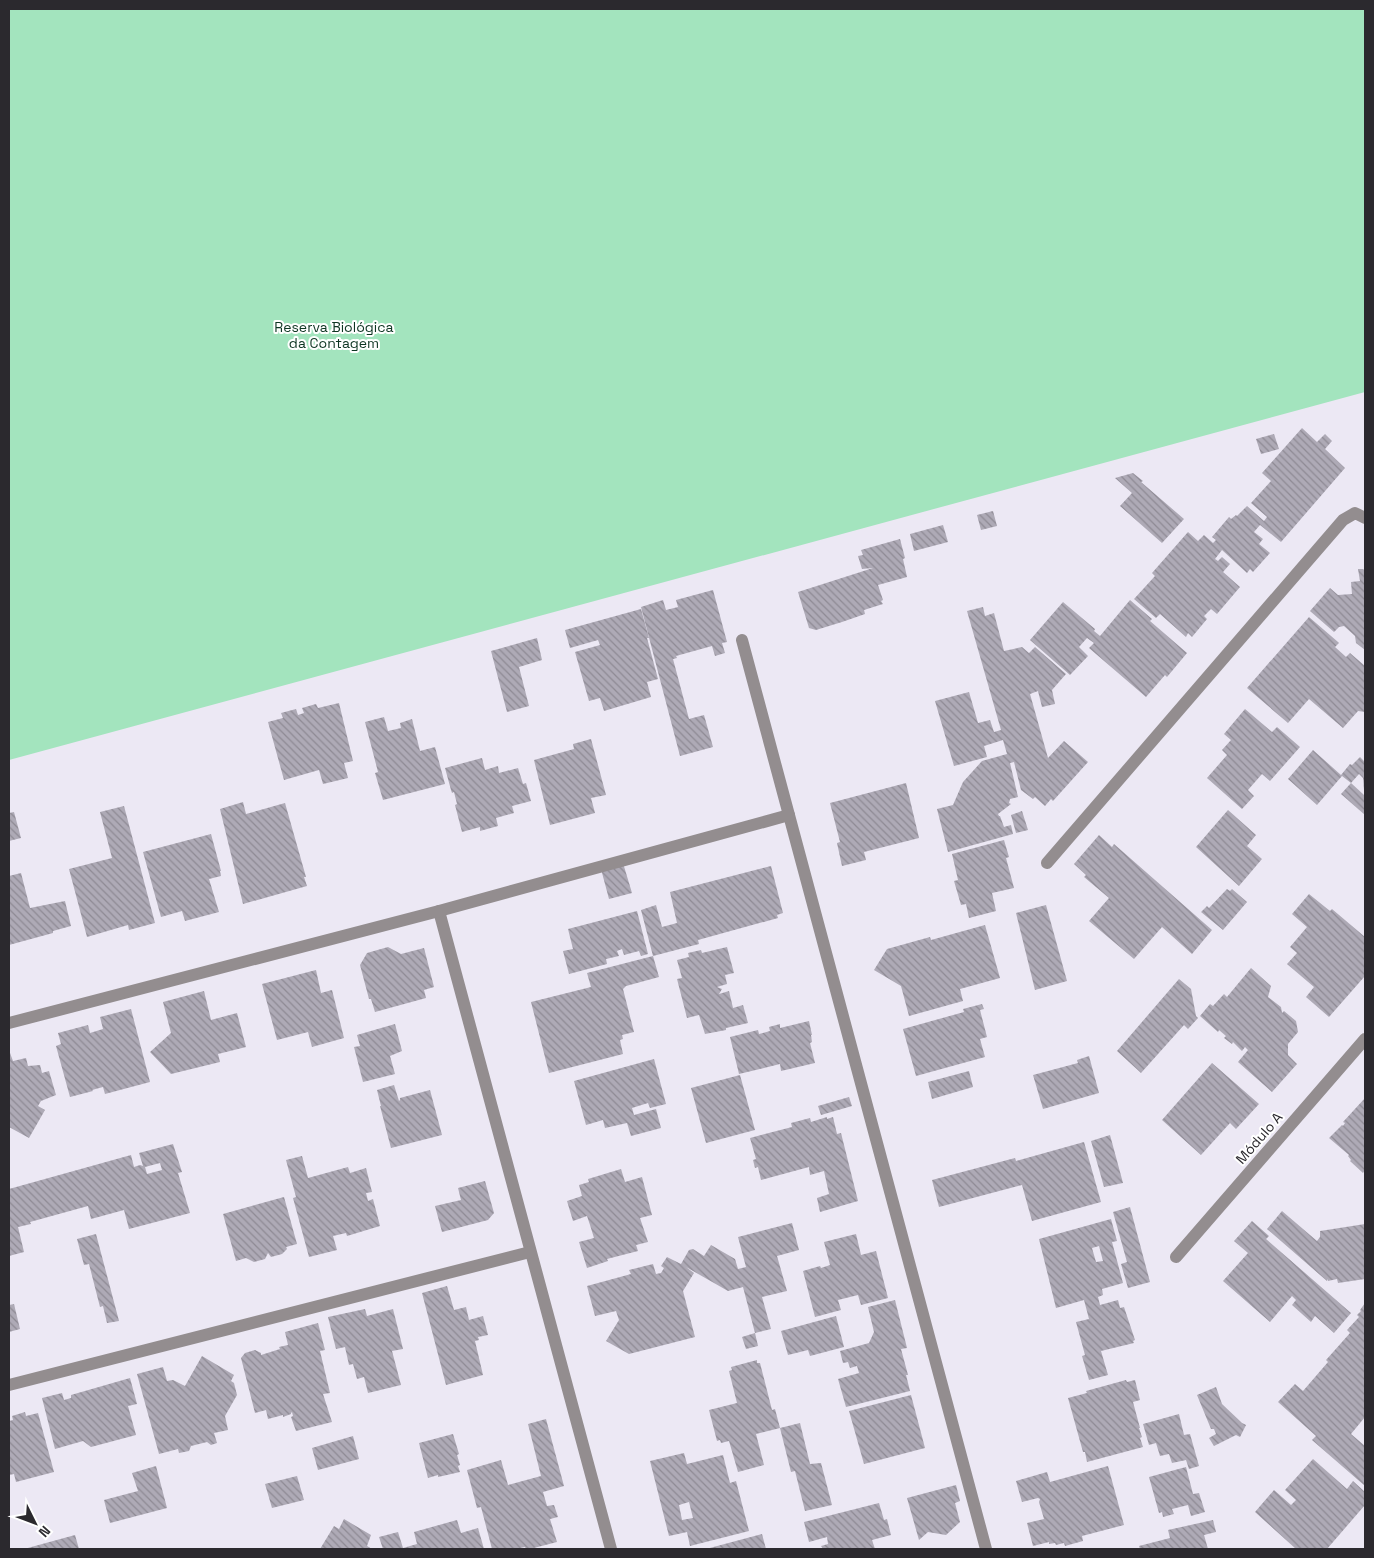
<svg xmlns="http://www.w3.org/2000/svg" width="1374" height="1558" font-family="'Space Grotesk',sans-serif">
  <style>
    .park { fill: #a3e4be }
    .building { fill: url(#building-back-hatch); fill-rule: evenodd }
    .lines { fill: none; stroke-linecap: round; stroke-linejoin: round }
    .minor { stroke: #938d8f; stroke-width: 12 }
    .labels { text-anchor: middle; stroke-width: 4; stroke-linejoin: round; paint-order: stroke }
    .park-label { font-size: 14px; fill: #0d3522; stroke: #fff }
    .street-label { font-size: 14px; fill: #2b292e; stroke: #fff }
  </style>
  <defs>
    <pattern id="building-back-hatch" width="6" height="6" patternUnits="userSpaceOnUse" patternTransform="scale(1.25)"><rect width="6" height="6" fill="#aeaab6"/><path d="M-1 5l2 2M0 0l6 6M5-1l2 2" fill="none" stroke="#8e8a94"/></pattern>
  </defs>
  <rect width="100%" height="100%" fill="#ece8f4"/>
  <polygon class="park" points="9,9 1365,9 1365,392 9,760"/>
  <g class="building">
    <polygon points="1302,428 1317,442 1325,434 1332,441 1325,449 1345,468 1281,542 1260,525 1254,532 1263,539 1259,544 1270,553 1253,572 1250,569 1247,573 1222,550 1215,559 1218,561 1222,557 1230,564 1223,572 1240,587 1217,614 1211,609 1204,616 1207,619 1192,637 1188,633 1186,637 1160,614 1156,618 1134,599 1155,576 1152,573 1188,532 1198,541 1204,535 1213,543 1216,540 1212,537 1229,517 1231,519 1236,515 1237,516 1247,506 1264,521 1267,517 1251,503 1271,481 1262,473"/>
    <polygon points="1274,434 1279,449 1261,454 1256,439"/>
    <polygon points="1133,473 1143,481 1141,482 1184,519 1162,543 1120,506 1132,493 1115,478"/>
    <polygon points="993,511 997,526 981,530 977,515"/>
    <polygon points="943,525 948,542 914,551 910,534"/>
    <polygon points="900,539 905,558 903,559 907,577 878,585 883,600 881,601 883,604 864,610 865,614 842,622 816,630 809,628 798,592 873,568 862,569 858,556 863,555 861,550"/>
    <polygon points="1358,569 1363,569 1365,571 1365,650 1356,643 1355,636 1344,626 1339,627 1334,632 1310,611 1330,588 1338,595 1352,594 1351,582 1360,581"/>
    <polygon points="713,590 727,642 722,643 725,653 715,656 712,646 676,656 677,658 673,659 689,719 704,715 713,747 680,756 641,607 663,600 666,610 678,607 676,600"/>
    <polygon points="1130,600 1152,619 1150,621 1187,653 1167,677 1165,675 1146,697 1089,648 1094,643 1087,638 1079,647 1088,656 1070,675 1030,640 1063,602 1095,629 1094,631 1100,636"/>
    <polygon points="983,607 985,616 994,613 1004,651 1022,647 1029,653 1035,647 1066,674 1052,690 1055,704 1042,707 1038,691 1030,694 1048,758 1064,741 1088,762 1053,801 1051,799 1045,806 1035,797 1033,799 1021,790 1014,762 1010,763 1018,797 1010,799 1009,803 1011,804 998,814 999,816 1000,816 1004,827 1011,825 1013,834 948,852 937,809 953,805 963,782 982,761 1007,754 1003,740 984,746 987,757 954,766 935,701 969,692 978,723 990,720 994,732 1001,730 967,611"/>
    <polygon points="641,609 649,638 647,638 658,679 647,682 651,697 604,711 600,698 589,701 575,652 600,645 598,640 570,648 565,630"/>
    <polygon points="1309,617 1338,642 1339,643 1335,647 1346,657 1350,653 1365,666 1365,712 1358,711 1343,728 1309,699 1288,723 1247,688"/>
    <polygon points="537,638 542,660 519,667 529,706 507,712 491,651"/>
    <polygon points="339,703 353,761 344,763 348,778 323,784 319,770 284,780 268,722 283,718 281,713 296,709 298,715 304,713 302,708 316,704 318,708"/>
    <polygon points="1245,709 1272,732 1277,727 1300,747 1270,781 1262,774 1248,790 1254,796 1242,809 1207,778 1227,755 1222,750 1231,740 1224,734"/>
    <polygon points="384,717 388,731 401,728 400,723 412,719 420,751 435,747 445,784 383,800 375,773 378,772 365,722"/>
    <polygon points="591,739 606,795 591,798 595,813 550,825 534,760 574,749 573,744"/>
    <polygon points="1313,750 1341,775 1350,764 1352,765 1360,757 1365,762 1365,790 1364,790 1363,778 1359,774 1351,783 1342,776 1317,805 1288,779"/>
    <polygon points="482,758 485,770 498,766 499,773 518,768 523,784 526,783 531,801 512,806 514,813 496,818 498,826 480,831 480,827 462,832 455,805 457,804 454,792 452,793 451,790 445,768"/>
    <polygon points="906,783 919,838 864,852 866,860 842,866 837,843 840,842 830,803"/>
    <polygon points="1351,783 1365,796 1365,815 1341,794"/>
    <polygon points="243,802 246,814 285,803 306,877 304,877 307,886 243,904 220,809"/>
    <polygon points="124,806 155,923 129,930 128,925 87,937 69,869 112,858 100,812"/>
    <polygon points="1228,810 1256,835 1247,846 1262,859 1239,886 1196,847"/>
    <polygon points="1022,811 1028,830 1016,833 1011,815"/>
    <polygon points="14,812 21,838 9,841 9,813"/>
    <polygon points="211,834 221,871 220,871 221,876 209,879 219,912 185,921 182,911 161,917 143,852"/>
    <polygon points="1099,835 1112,847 1114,844 1212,930 1192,954 1162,927 1134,959 1089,921 1109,898 1084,877 1086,875 1074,864"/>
    <polygon points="1004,840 1009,857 1006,858 1014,888 992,893 996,911 969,918 966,904 961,905 954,881 958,880 952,854"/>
    <polygon points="623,863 632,893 609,899 601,869"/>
    <polygon points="771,866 783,913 777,915 778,918 698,940 699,944 653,956 659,977 626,986 623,989 634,1032 622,1035 623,1039 620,1040 623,1054 549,1073 531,1002 591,987 587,973 653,956 641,910 656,905 662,927 677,923 670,892"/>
    <polygon points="21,873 30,908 65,901 71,926 53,931 53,933 9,945 9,876"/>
    <polygon points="1227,889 1230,891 1232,889 1247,902 1223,930 1201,912 1207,906 1209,908"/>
    <polygon points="1309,894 1330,911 1332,909 1365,937 1365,976 1329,1017 1306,997 1314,987 1287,964 1297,953 1290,947 1307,927 1292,914"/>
    <polygon points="1046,905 1067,981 1035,990 1016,913"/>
    <polygon points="637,911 648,954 641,956 639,951 624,955 622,949 617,951 619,956 606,959 607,964 569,974 563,951 573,949 568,929"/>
    <polygon points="985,925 1000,978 960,989 963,1001 909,1016 901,986 874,970 887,949 930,937 931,940"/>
    <polygon points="388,947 401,954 424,948 434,987 424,990 426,998 375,1012 371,999 369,999 360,965 367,953"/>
    <polygon points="727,947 734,973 725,975 727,984 717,987 722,989 719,994 729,991 733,1008 743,1005 748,1023 726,1028 726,1030 705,1034 699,1015 687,1018 677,979 682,978 677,960 689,957 688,953 701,950 702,953"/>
    <polygon points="1251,968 1271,986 1268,997 1281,1007 1282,1013 1284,1011 1296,1021 1298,1032 1288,1044 1288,1055 1297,1064 1272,1092 1238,1062 1248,1050 1245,1047 1242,1051 1233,1042 1232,1044 1224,1038 1226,1036 1219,1030 1218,1032 1200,1016 1210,1004 1213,1006 1224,994 1227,997"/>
    <polygon points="316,970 321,993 332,990 344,1038 312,1047 308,1032 277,1040 262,984"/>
    <polygon points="1179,979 1191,989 1196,1016 1198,1018 1188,1029 1184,1025 1141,1073 1117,1051"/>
    <polygon points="204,991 211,1020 237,1013 246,1047 218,1054 220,1062 171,1074 150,1052 171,1033 163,1002"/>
    <polygon points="982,1004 984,1009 980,1010 987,1037 980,1039 985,1057 916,1076 903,1029 964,1012 963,1009"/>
    <polygon points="131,1009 150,1082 105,1094 103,1087 92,1090 93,1091 70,1097 56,1046 61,1044 58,1033 88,1025 90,1033 103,1029 100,1017"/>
    <polygon points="809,1021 812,1035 811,1035 812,1042 810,1043 815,1063 781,1071 780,1064 739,1074 730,1037 758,1030 759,1034 770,1031 769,1027 780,1024 780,1028"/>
    <polygon points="395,1024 402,1051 390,1056 395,1074 363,1082 354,1047 360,1046 357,1035"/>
    <polygon points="10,1053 13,1061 26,1058 28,1066 40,1065 42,1073 49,1071 56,1095 41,1101 38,1106 45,1110 29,1138 9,1127 9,1054"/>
    <polygon points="1089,1056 1099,1093 1043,1109 1033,1075 1078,1063 1077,1060"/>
    <polygon points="654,1059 666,1104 650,1108 648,1103 632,1108 634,1115 656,1109 661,1128 631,1136 627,1123 605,1128 603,1120 586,1125 574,1081"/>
    <polygon points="1212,1063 1259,1104 1236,1129 1230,1123 1201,1155 1162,1120"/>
    <polygon points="969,1071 973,1087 932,1099 928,1082"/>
    <polygon points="740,1075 755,1130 706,1143 691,1088"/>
    <polygon points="394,1085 399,1101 400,1100 400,1098 430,1090 442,1135 391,1148 380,1106 381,1106 377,1090"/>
    <polygon points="849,1097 852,1106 821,1115 818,1106"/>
    <polygon points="1365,1098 1365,1170 1363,1173 1350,1161 1351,1160 1348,1156 1349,1155 1329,1138 1342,1125 1343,1126 1345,1123 1343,1122"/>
    <polygon points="827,1117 827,1119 833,1117 837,1134 841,1133 858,1201 820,1212 817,1198 829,1194 824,1171 810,1175 809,1167 761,1180 758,1167 755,1168 753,1160 756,1159 750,1138 792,1127 791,1123 810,1118 811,1122"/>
    <polygon points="1110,1135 1123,1183 1104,1187 1091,1141"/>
    <polygon points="1084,1142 1101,1202 1032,1221 1022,1185 939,1207 932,1180 1015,1158 1016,1161"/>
    <path d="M173 1144 182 1172 178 1173 190 1213 129 1229 124 1210 91 1219 88 1206 30 1222 31 1224 18 1227 24 1252 9 1256V1189L131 1155 134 1167 140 1165 143 1166 139 1153ZM160 1163 162 1170 147 1174 145 1167Z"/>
    <polygon points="302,1156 308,1178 348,1167 350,1173 366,1168 372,1192 366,1193 368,1201 373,1199 380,1226 347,1236 346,1233 333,1236 337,1250 309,1257 293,1198 296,1197 286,1160"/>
    <polygon points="621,1169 625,1182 642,1177 652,1215 640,1218 648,1242 636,1245 638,1251 607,1259 608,1261 587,1268 579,1242 594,1238 590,1225 587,1216 573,1221 567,1201 582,1196 579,1185 589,1182 588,1179"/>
    <polygon points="485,1181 494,1213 488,1220 442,1232 435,1206 461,1200 458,1188"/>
    <polygon points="284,1197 297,1244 286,1247 287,1249 282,1254 271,1257 268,1253 265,1259 254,1262 246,1258 236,1261 223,1214"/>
    <polygon points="1130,1207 1150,1282 1128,1288 1121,1264 1127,1262 1113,1212"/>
    <polygon points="1282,1211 1317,1241 1320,1237 1320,1231 1365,1224 1365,1279 1338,1283 1337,1279 1328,1281 1328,1279 1327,1281 1267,1229"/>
    <path d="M1111 1219 1117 1241 1112 1242 1123 1283 1102 1289 1103 1295 1098 1297 1100 1305 1118 1300 1120 1308 1124 1307 1135 1340 1133 1341 1134 1343 1101 1351 1108 1375 1089 1380 1082 1356 1085 1355 1076 1322 1089 1319 1084 1300 1056 1308 1039 1239ZM1099 1246 1103 1261 1096 1262 1092 1248Z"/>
    <polygon points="1252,1221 1269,1236 1266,1239 1351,1313 1334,1333 1315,1316 1311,1322 1292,1305 1296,1300 1292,1296 1270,1322 1223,1281 1248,1253 1234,1241"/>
    <polygon points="792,1223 799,1250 777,1256 787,1291 762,1297 771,1329 755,1333 743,1287 728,1291 686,1267 694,1273 683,1291 695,1337 629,1354 606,1341 619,1320 616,1311 595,1316 587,1286 631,1274 629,1270 653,1264 656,1274 661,1273 664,1268 661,1266 667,1257 681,1264 689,1250 693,1249 704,1256 711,1245 735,1259 738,1269 746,1267 738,1237"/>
    <polygon points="96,1234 119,1321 107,1323 103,1306 100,1307 89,1264 84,1265 77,1239"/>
    <polygon points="856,1234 861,1255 876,1251 888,1298 861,1305 858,1295 838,1300 841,1310 815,1317 803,1271 820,1266 821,1268 830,1265 824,1242"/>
    <polygon points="447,1286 454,1310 466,1307 469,1320 483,1316 488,1335 478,1337 479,1340 475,1341 483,1375 446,1385 422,1293"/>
    <polygon points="895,1300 907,1348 901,1349 908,1375 906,1375 910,1391 846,1407 838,1379 859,1373 857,1366 850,1368 848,1362 843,1363 840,1351 869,1343 874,1332 868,1307"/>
    <polygon points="1365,1303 1365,1417 1351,1434 1365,1446 1365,1486 1312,1440 1316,1436 1278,1402 1295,1384 1303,1391 1328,1362 1326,1360 1350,1333 1347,1330 1359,1317 1357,1315 1361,1311 1360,1310"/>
    <polygon points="14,1304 20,1329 9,1332 9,1305"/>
    <polygon points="365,1309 367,1316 393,1309 403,1349 392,1351 401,1385 368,1393 364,1377 357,1379 353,1364 349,1365 345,1347 336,1349 328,1317"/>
    <polygon points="836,1316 844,1347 810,1356 808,1350 788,1355 781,1331"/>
    <polygon points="318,1323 325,1350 320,1351 330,1393 323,1394 332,1422 296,1431 291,1417 293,1416 292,1412 291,1413 291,1414 283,1417 283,1415 268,1419 266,1410 255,1413 241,1358 245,1353 255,1350 261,1353 261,1355 280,1349 279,1347 288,1345 285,1332"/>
    <polygon points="755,1333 758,1346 746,1349 742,1337"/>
    <polygon points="202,1356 234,1375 231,1381 234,1383 237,1395 225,1416 228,1430 214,1433 217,1443 211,1445 207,1442 191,1446 189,1451 179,1453 178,1449 159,1454 137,1374 163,1367 167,1381 173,1380 185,1386"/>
    <polygon points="757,1360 757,1363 760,1363 772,1410 775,1409 780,1428 756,1434 764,1465 738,1472 729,1441 721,1443 720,1440 717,1441 709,1410 737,1403 729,1371 732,1370 731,1367"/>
    <polygon points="130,1378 137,1404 128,1406 136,1435 91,1447 83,1441 55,1449 42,1398 62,1393 64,1400 71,1398 71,1395"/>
    <polygon points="1126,1380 1127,1382 1135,1380 1140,1400 1133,1402 1140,1428 1139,1428 1142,1437 1140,1438 1143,1447 1087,1462 1085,1452 1083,1452 1068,1398 1087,1393 1086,1391"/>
    <polygon points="1216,1387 1222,1404 1242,1423 1246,1425 1240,1437 1236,1435 1214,1446 1209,1438 1216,1434 1214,1429 1211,1429 1197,1395"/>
    <polygon points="911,1395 925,1448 864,1464 849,1411"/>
    <polygon points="25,1412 26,1416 38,1413 54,1472 16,1482 14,1474 9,1475 9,1421 13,1420 12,1416"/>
    <polygon points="1179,1414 1184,1435 1190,1434 1199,1466 1189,1469 1186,1460 1172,1463 1169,1454 1160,1456 1156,1443 1149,1445 1143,1424"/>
    <polygon points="546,1419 564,1486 543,1492 547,1506 554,1505 558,1517 550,1519 557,1542 530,1549 526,1549 525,1547 520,1548 521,1549 492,1549 481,1507 477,1508 467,1470 501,1460 508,1485 541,1476 528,1424"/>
    <polygon points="800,1423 810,1464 821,1463 832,1505 805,1511 795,1471 791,1472 780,1428"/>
    <polygon points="453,1434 459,1454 457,1455 460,1465 458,1466 460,1472 438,1477 438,1475 428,1478 419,1443"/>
    <polygon points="353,1436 359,1459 318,1470 312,1448"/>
    <path d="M684 1453 687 1464 723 1455 730 1483 736 1481 749 1531 690 1546 687 1532 669 1536 650 1461ZM689 1502 693 1518 682 1520 679 1505Z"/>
    <polygon points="1313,1459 1347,1489 1353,1481 1365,1492 1365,1505 1327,1549 1296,1549 1255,1512 1274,1490 1291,1505 1296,1500 1285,1490"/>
    <polygon points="156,1466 167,1508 110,1523 104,1500 138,1491 132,1473"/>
    <polygon points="1108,1466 1124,1525 1082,1536 1083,1541 1065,1546 1064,1543 1056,1545 1055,1543 1049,1544 1049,1542 1033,1546 1027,1523 1044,1519 1039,1502 1040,1499 1038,1498 1022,1502 1016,1481 1047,1472 1050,1482"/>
    <polygon points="1186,1467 1193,1494 1199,1493 1205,1512 1191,1516 1188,1505 1172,1509 1174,1514 1163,1517 1162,1512 1159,1513 1149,1477"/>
    <polygon points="297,1476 304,1500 272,1508 265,1484"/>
    <polygon points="956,1485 960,1501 955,1503 960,1522 946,1535 928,1532 919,1540 907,1498"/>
    <polygon points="879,1503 884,1520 887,1519 891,1535 872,1540 875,1549 823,1549 821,1546 828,1544 827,1537 809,1542 804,1522"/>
    <polygon points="344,1519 371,1535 367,1546 372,1549 320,1549 334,1526 339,1529"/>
    <polygon points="457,1520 461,1533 478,1528 484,1549 383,1549 379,1537 398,1532 403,1548 417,1544 414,1532"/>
    <polygon points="1213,1520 1216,1532 1204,1535 1208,1549 1140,1549 1139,1546 1170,1538 1168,1530"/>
    <polygon points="762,1534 766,1549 706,1549"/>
    <polygon points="75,1535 79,1549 24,1549"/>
  </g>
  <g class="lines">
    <g class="minor">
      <polyline points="742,640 986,1549"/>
      <polyline points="1047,863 1343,520 1355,513 1365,518"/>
      <polyline points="439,911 611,1549"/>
      <polyline points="9,1023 439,911 789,815"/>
      <polyline points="1176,1257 1365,1039"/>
      <polyline points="9,1385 530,1252"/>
    </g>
  </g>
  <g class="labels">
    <g class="park-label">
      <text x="334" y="332">Reserva Biológica<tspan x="334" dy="16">da Contagem</tspan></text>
    </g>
    <g class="street-label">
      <text transform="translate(1259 1138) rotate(-49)" y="5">Módulo A</text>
    </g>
  </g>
  <rect width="1374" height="1558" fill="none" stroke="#2b292e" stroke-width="20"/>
  <g transform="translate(35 1523) rotate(132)" stroke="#ffffff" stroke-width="4" paint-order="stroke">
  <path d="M0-4L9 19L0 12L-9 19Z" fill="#2b292e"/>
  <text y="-8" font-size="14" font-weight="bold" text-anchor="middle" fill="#2b292e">N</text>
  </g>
</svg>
